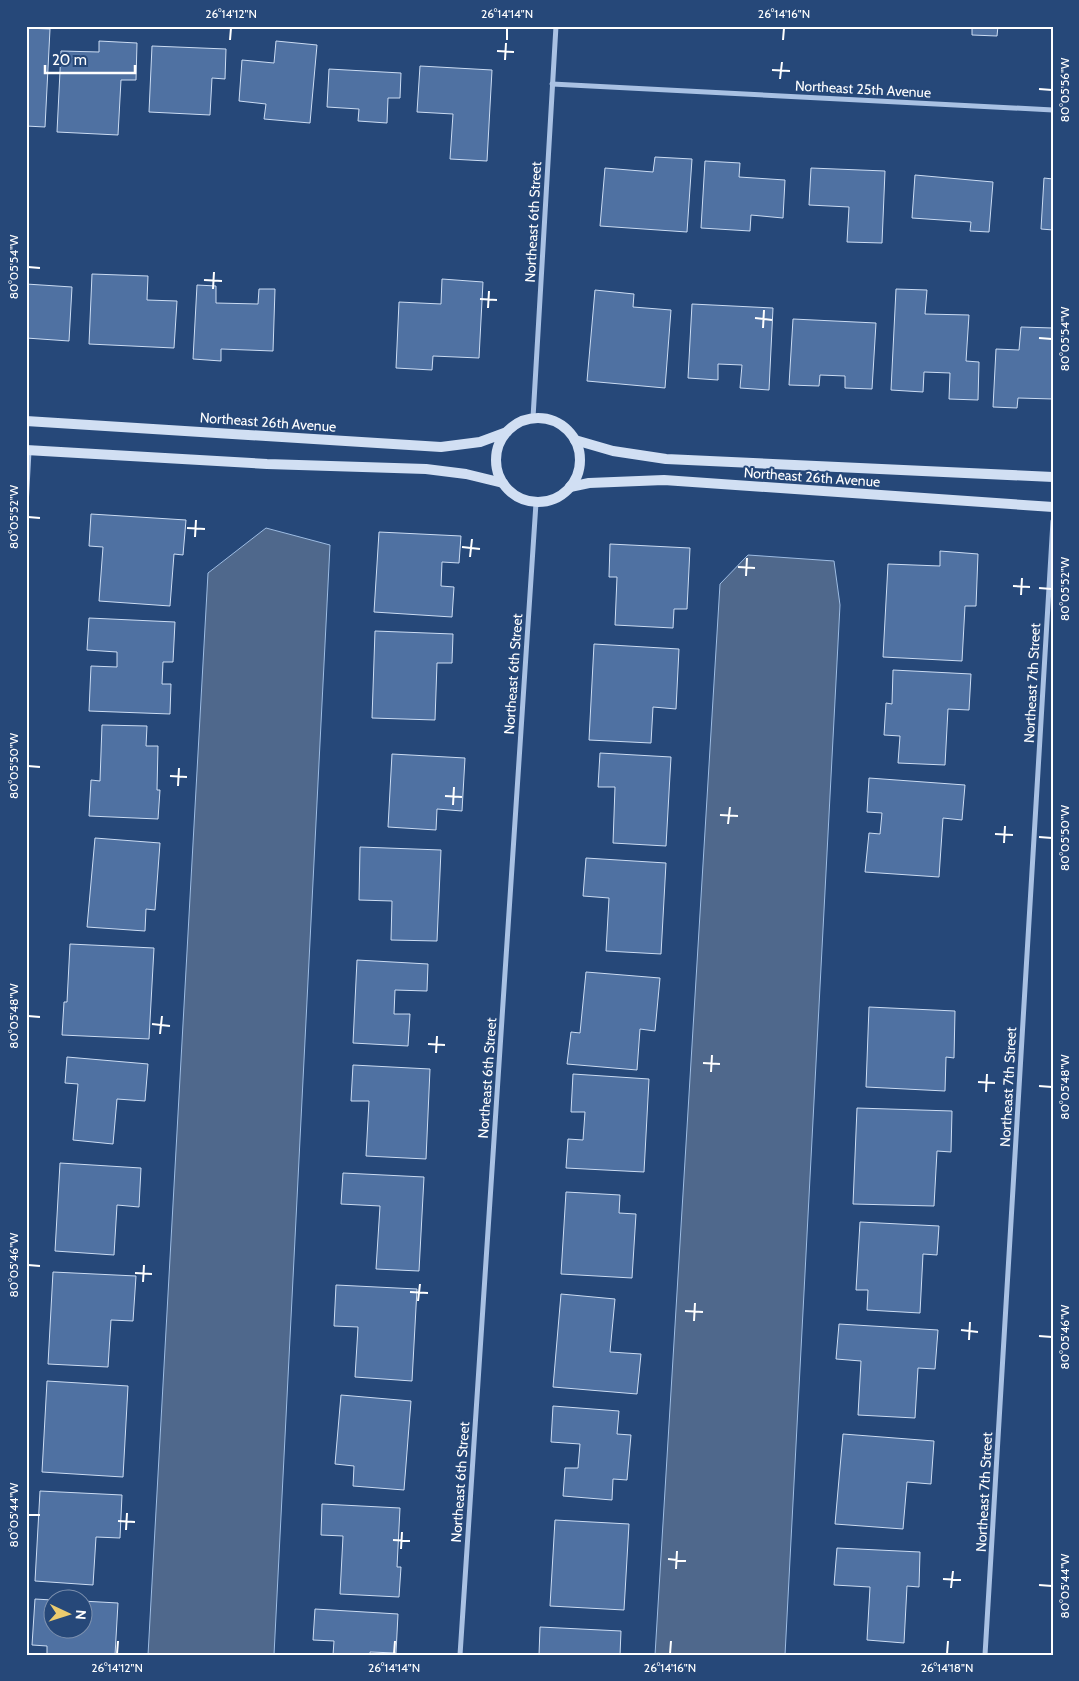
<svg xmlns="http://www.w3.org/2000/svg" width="1079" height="1681" font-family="Cabin,sans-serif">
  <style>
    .water { fill: #4f688c; stroke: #9dbce3 }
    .building { fill: #4f71a2; stroke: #cbdcf3 }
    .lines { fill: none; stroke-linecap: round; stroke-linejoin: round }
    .street { stroke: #a9c1e3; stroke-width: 5 }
    .secondary { stroke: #d1dff3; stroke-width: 10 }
    .ticks { fill: none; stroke: #fff; stroke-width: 2 }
    .labels { text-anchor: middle; stroke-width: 4; stroke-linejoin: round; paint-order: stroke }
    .street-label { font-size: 14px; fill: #fff; stroke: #264879 }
    .neatline { fill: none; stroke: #fff; stroke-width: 2 }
    .ticks-label { font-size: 12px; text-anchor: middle; fill: #fff }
  </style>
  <rect width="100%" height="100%" fill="#264879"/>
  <g class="water">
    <polygon points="266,528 330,545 274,1655 148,1655 208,573"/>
    <polygon points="748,555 834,561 840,605 785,1655 655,1655 720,584"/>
  </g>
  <g class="building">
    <polygon points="972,26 998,26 997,36 972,35"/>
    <polygon points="26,28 50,29 45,127 26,126"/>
    <polygon points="99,41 137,43 136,80 121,80 118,135 57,132 61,51 99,52"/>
    <polygon points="276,41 317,45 310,123 264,119 266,104 239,101 242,60 274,63"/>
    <polygon points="152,46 226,49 225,79 212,78 210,115 149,112"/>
    <polygon points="420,66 492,70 487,161 450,159 453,114 417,112"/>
    <polygon points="329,69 401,73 400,98 388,98 387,123 358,121 359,109 327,107"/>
    <polygon points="655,157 692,159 687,232 600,226 605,168 653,172"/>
    <polygon points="705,161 740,163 739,177 785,180 783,218 751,215 750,231 701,228"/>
    <polygon points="811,168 885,171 882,243 847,242 849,207 809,205"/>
    <polygon points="915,175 993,182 989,232 970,231 971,222 912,218"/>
    <polygon points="1044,178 1053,179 1053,230 1041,229"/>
    <polygon points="92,274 148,276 147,300 177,301 174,348 89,344"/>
    <polygon points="442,279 483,282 479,358 433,356 432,370 396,368 399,302 441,304"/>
    <polygon points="26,284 72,287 69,341 26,338"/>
    <polygon points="197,285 216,286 216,303 258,304 259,289 275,289 273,351 221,349 221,361 193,359"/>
    <polygon points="896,289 927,290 925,314 969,315 966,361 979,362 978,400 949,399 950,373 924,372 923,392 891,390"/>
    <polygon points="595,290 634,294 633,307 671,310 665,388 587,381"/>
    <polygon points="692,304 773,308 769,390 740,388 742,365 718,364 718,380 688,378"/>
    <polygon points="793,319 876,323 872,389 845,388 845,376 820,375 819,386 789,385"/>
    <polygon points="1021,327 1053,328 1053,399 1018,398 1017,408 993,407 996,349 1019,350"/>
    <polygon points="91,514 186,520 183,555 174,554 170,606 99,601 103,547 89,546"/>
    <polygon points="379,532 461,536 459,563 442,562 441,586 454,587 452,617 374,612"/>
    <polygon points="610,544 690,548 687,609 674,609 673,628 615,625 617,577 609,577"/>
    <polygon points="940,551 978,554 976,606 965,606 962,661 883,657 888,564 940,566"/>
    <polygon points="89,618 175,622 173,662 163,662 162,684 171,684 170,714 89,711 91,666 117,667 117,652 87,650"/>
    <polygon points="375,631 453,634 452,663 437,663 435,720 372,718"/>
    <polygon points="594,644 679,649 676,709 653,707 651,743 589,740"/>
    <polygon points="893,670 971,674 969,710 948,709 945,765 898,763 900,736 884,735 886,703 892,704"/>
    <polygon points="102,725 147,726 146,746 158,746 157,790 160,790 158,819 89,816 91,780 100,781"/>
    <polygon points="600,753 671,757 666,846 613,843 615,787 598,787"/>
    <polygon points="392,754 465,758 462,811 437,809 436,830 388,827"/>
    <polygon points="869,778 965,785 962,820 943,818 939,877 865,872 869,833 880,834 882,813 867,812"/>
    <polygon points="95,838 160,843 155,910 146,909 145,931 87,927"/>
    <polygon points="360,847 441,850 437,941 391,940 392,901 359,900"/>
    <polygon points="586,858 666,863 661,954 606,951 609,898 583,896"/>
    <polygon points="70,944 154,948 149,1039 62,1035 64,1002 67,1002"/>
    <polygon points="357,960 428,964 427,991 395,990 394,1014 410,1014 408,1046 353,1043"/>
    <polygon points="586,972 660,978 655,1031 640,1029 637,1070 567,1064 571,1032 580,1033"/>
    <polygon points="869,1007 955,1011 954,1058 946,1057 945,1091 866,1087"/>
    <polygon points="67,1057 148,1064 145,1101 117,1099 113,1144 73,1140 78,1084 65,1083"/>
    <polygon points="353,1065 430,1069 426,1159 366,1156 369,1101 351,1101"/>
    <polygon points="573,1074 649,1079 644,1172 566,1168 568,1139 583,1140 585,1112 571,1112"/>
    <polygon points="857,1108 952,1111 951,1152 937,1151 934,1206 853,1204"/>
    <polygon points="60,1163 141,1168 139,1207 117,1205 114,1255 55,1251"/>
    <polygon points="343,1173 424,1177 419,1271 376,1269 380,1206 341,1204"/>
    <polygon points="566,1192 620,1195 619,1213 636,1214 632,1278 561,1274"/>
    <polygon points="860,1222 939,1226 937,1255 923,1254 920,1313 867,1310 868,1290 856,1290"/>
    <polygon points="53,1272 136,1276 133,1321 111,1320 108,1367 48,1364"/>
    <polygon points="336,1285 417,1289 412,1381 355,1377 358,1327 334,1326"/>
    <polygon points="561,1294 615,1299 610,1352 641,1354 637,1394 553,1387"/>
    <polygon points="839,1324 938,1330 935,1369 918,1368 915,1418 858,1415 861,1361 836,1359"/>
    <polygon points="47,1381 128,1386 123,1477 42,1472"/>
    <polygon points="341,1395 411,1401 404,1490 353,1486 354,1466 335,1464"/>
    <polygon points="553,1406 619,1411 617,1434 631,1435 627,1480 613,1479 612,1500 563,1496 565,1468 578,1468 580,1444 551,1442"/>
    <polygon points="843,1434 934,1441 931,1484 907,1482 903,1529 835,1524"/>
    <polygon points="40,1491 122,1495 120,1538 96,1537 93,1585 35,1581"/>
    <polygon points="322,1504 400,1508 397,1567 401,1567 399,1597 340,1594 343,1536 321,1535"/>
    <polygon points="555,1520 629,1524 624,1610 550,1606"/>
    <polygon points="837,1548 920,1552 919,1587 907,1586 904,1643 867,1640 870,1587 834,1585"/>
    <polygon points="35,1599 52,1600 52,1628 82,1628 82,1601 118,1603 115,1655 47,1655 47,1646 32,1645"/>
    <polygon points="315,1609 398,1614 396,1653 370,1652 370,1655 333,1655 334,1641 313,1640"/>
    <polygon points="540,1627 621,1631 620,1655 539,1655"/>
  </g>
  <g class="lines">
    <g class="street">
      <polyline points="552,84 1053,110"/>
      <polyline points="533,418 556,26"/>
      <polyline points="26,506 29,451"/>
      <polyline points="460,1655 536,503"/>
      <polyline points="985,1655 1053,521"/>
    </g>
    <g class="secondary">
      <circle cx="538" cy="460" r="42"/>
      <polyline points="26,421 441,447 480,442 507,432"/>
      <polyline points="575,440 613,451 666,459 1053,477"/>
      <polyline points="26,450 267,464 426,469 466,474 503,483"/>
      <polyline points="570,487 589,483 664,480 1053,507"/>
    </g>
  </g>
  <path class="ticks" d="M230 40 231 28M507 40V28M783 40 784 28M497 51 514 52M505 60 506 43M772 70 790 71M780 79 782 62M1039 89 1052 90M28 267 40 268M204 280 222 281M213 289 214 272M480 299 497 300M488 308 489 291M755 318 772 320M763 328 764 310M1039 338 1052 339M28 517 40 518M187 528 205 529M195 537 196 520M462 547 480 549M470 557 472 539M738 567 755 568M746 576 747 558M1013 586 1030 587M1039 588 1052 589M1021 595 1022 578M28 766 40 767M170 776 187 777M178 786 179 768M445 796 462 797M453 805 454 787M720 815 738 816M728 824 730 807M995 834 1013 835M1039 837 1052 838M1004 843 1005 826M28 1016 40 1017M152 1024 170 1026M160 1034 162 1016M428 1044 445 1045M436 1053 437 1036M703 1063 720 1064M711 1072 712 1055M978 1082 995 1083M1039 1086 1052 1087M986 1092 987 1074M28 1265 40 1266M135 1273 152 1274M143 1282 144 1265M410 1292 428 1293M418 1301 420 1284M685 1311 703 1312M694 1321 695 1303M961 1330 978 1332M1039 1336 1052 1337M969 1340 970 1322M28 1515H40M118 1521 135 1522M126 1530 127 1513M393 1540 410 1541M401 1549 402 1532M668 1559 686 1561M676 1569 677 1551M943 1579 961 1580M1039 1585 1052 1586M951 1588 953 1571M117 1654 118 1641M394 1654 395 1641M670 1654 671 1641M947 1654 948 1641"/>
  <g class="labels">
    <g class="street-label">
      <text transform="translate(863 89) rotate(3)" y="5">Northeast 25th Avenue</text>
      <text transform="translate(533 222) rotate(-87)" y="5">Northeast 6th Street</text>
      <text transform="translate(268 422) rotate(4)" y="5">Northeast 26th Avenue</text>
      <text transform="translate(812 477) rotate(4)" y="5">Northeast 26th Avenue</text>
      <text transform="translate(513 674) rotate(-86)" y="5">Northeast 6th Street</text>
      <text transform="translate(1032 683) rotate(-87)" y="5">Northeast 7th Street</text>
      <text transform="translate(487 1078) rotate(-86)" y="5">Northeast 6th Street</text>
      <text transform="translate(1008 1087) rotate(-87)" y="5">Northeast 7th Street</text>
      <text transform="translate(460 1482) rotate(-86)" y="5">Northeast 6th Street</text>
      <text transform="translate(984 1492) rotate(-87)" y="5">Northeast 7th Street</text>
    </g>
  </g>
  <rect width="1079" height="1681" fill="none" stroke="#264879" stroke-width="55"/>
  <g transform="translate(68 1614) rotate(94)"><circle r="24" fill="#264879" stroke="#7d91af"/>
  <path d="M0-4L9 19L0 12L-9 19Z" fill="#ebcb6e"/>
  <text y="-8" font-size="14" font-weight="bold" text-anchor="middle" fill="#ffffff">N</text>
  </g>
  <path d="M45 65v8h90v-8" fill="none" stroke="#ffffff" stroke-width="2.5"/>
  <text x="52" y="65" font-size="15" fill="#ffffff" stroke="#264879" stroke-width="4" paint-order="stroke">20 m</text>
  <rect x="28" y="28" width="1024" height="1626" class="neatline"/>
  <g class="ticks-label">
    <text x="231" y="18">26°14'12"N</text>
    <text x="507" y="18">26°14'14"N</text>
    <text x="784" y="18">26°14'16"N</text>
    <text transform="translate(1065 90) rotate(-90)" y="4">80°05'56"W</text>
    <text transform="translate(14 267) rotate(-90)" y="4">80°05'54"W</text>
    <text transform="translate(1065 339) rotate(-90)" y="4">80°05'54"W</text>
    <text transform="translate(14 517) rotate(-90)" y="4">80°05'52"W</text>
    <text transform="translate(1065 589) rotate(-90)" y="4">80°05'52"W</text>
    <text transform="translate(14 766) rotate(-90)" y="4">80°05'50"W</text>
    <text transform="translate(1065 838) rotate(-90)" y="4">80°05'50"W</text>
    <text transform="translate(14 1016) rotate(-90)" y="4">80°05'48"W</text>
    <text transform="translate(1065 1087) rotate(-90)" y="4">80°05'48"W</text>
    <text transform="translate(14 1265) rotate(-90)" y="4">80°05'46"W</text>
    <text transform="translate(1065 1337) rotate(-90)" y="4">80°05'46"W</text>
    <text transform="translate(14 1515) rotate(-90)" y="4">80°05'44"W</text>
    <text transform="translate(1065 1586) rotate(-90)" y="4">80°05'44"W</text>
    <text x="117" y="1672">26°14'12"N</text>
    <text x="394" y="1672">26°14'14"N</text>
    <text x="670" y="1672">26°14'16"N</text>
    <text x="947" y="1672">26°14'18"N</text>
  </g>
</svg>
